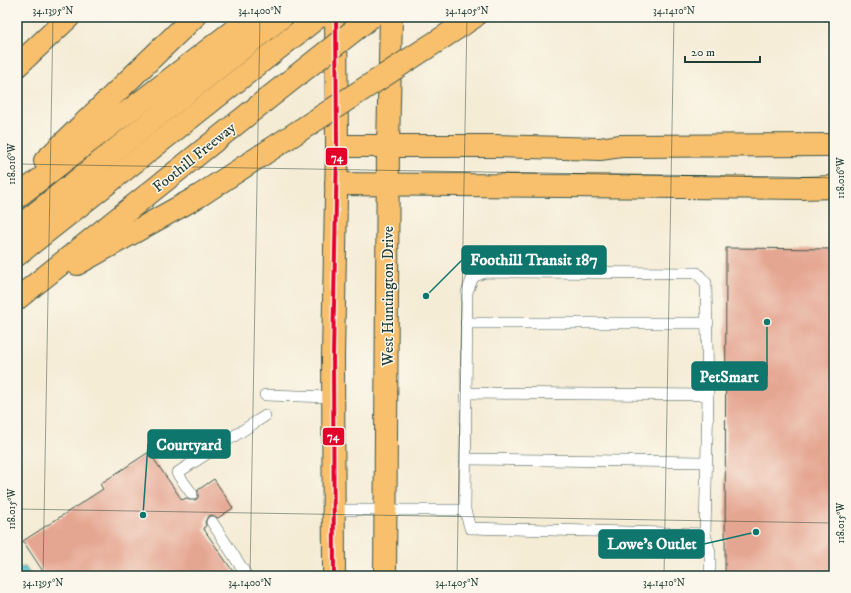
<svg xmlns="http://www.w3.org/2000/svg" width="851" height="593" font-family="'IM FELL DW Pica',serif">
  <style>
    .water { fill: #59c6ce; stroke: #3c8281 }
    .building { fill: #e5a691 }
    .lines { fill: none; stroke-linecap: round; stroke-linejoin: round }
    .service-casing { stroke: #3f574c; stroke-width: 12 }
    .primary-casing { stroke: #3f574c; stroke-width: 24 }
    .motorway-casing { stroke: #3f574c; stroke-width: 24 }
    .service { stroke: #fff; stroke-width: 11 }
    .primary { stroke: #f8bf6c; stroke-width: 22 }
    .motorway { stroke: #f8bf6c; stroke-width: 22 }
    .motorway-bridge-casing { stroke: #3f574c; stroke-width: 24; stroke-linecap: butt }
    .motorway-bridge { stroke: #f8bf6c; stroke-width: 22 }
    .bus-1-casing { stroke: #fbf7ec; stroke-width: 7 }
    .bus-1 { stroke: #e4002b; stroke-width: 4 }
    .ticks { fill: none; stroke: #1f3d34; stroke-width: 1; stroke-opacity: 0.45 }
    .labels { text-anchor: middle; stroke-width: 3; stroke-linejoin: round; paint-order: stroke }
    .street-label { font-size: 15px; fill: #1f3d34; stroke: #fbf7ec }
    .leader { fill: none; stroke: #0f766e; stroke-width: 1.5 }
    .callout-dot { fill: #0f766e; stroke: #fbf7ec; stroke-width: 1.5 }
    .callout { fill: #0f766e; stroke: #0f766e; stroke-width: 1.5 }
    .callout-label { font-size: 16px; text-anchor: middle; font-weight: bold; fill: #fff }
    .line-badge { stroke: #fbf7ec; stroke-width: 1.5 }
    .badge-label { font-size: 11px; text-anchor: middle; font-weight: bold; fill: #fff }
    .neatline { fill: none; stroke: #1f3d34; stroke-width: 1.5 }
    .ticks-label { font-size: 10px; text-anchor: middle; fill: #1f3d34 }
  </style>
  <rect width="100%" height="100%" fill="#fbf7ec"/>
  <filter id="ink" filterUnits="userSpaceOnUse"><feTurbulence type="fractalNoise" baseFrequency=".025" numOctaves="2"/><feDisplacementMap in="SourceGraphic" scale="8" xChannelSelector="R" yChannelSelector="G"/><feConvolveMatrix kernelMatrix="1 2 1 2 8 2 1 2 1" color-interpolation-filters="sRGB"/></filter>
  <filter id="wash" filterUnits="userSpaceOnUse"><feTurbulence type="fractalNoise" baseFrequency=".012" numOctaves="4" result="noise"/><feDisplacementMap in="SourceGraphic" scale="16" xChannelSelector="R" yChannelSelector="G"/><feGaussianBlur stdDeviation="0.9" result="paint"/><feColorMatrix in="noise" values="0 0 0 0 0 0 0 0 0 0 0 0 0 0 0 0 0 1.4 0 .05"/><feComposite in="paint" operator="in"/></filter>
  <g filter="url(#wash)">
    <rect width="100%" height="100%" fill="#f5ecd6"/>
    <polygon class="water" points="17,563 20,568 25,567 30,574 30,576 17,576"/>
    <g id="blocks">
      <g class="building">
        <polygon points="726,248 834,249 834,576 725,576"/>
        <polygon points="149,452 182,500 186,498 189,500 196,500 198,497 198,490 214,479 233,508 218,518 212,515 208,516 205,522 206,526 203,528 236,576 46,576 23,541 103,489 100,484"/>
      </g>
    </g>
  </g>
  <g filter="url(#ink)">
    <use href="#blocks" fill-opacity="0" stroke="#3f574c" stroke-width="1"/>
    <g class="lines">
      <defs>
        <g id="service">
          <polyline points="466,323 708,323"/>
          <polyline points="466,393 708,395"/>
          <polyline points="265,395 333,397"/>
          <polyline points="465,459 706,462"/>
          <polyline points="192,494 177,473 265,416"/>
          <polyline points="334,510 465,510 470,528 705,534 708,395 706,283 697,273 485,272 473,277 467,292 465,510"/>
          <polyline points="212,522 247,576"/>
          <polyline points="705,534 710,553 710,576"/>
        </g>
        <g id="primary">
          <polyline points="334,576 333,356 337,146 336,17"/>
          <polyline points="385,576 388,146 391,17"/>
        </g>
        <g id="motorway">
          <polyline points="462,25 474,17"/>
          <polyline points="17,66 69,17"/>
          <polyline points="337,146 495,146 600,149 621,146 834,145"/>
          <polyline points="45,161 194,17"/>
          <polyline points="336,184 802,188 834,187"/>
          <polyline points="17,197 251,17"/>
          <polyline points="17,228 282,17"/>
          <polyline points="17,255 318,17"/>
          <polyline points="77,264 199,196 262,155"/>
          <polyline points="17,299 262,103"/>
        </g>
      </defs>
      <use href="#service" class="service-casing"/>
      <use href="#primary" class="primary-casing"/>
      <use href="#motorway" class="motorway-casing"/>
      <use href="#service" class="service"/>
      <use href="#primary" class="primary"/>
      <use href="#motorway" class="motorway"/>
      <defs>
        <g id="motorway-bridge">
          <polyline points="262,103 371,17"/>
          <polyline points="262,155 462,25"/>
        </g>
      </defs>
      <use href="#motorway-bridge" class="motorway-bridge-casing"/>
      <use href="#motorway-bridge" class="motorway-bridge"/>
      <defs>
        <polyline id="bus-1" points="334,576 333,356 337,146 336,17"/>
      </defs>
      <use href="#bus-1" class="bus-1-casing"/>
      <use href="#bus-1" class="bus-1"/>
    </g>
  </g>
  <path class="ticks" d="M17 164 834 178M17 509 834 523M43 576 53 17M250 576 260 17M457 576 467 17M664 576 674 17"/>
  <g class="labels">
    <g class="street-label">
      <text transform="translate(194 157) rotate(-39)" y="5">Foothill Freeway</text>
      <text transform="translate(388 296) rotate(-90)" y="5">West Huntington Drive</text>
    </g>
  </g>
  <path class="leader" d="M426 296L462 260M767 322L767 376M143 515L148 444M756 532L704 544"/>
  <g class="callout-dot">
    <circle cx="426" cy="296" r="4"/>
    <circle cx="767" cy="322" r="4"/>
    <circle cx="143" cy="515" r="4"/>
    <circle cx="756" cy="532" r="4"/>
  </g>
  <g class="callout">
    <rect x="462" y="246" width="144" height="28" rx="4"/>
    <rect x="692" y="362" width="75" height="28" rx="4"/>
    <rect x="148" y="430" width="82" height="28" rx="4"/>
    <rect x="599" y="530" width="105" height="28" rx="4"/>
  </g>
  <g class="callout-label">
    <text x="534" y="265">Foothill Transit 187</text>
    <text x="729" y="382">PetSmart</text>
    <text x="189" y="450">Courtyard</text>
    <text x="652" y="549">Lowe's Outlet</text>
  </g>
  <g class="line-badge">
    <rect x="325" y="147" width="23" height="19" rx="4" fill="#e4002b"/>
    <rect x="322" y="427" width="23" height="19" rx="4" fill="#e4002b"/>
  </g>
  <g class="badge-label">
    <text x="337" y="161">74</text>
    <text x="333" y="440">74</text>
  </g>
  <rect width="851" height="593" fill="none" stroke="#fbf7ec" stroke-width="44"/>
  <path d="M685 56v6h75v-6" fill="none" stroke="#1f3d34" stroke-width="2"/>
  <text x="691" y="56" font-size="12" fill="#1f3d34" stroke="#fbf7ec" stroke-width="3" paint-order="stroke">20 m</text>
  <rect x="22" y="22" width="807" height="549" class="neatline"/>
  <g class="ticks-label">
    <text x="53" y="14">34.1395°N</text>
    <text x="260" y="14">34.1400°N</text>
    <text x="467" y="14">34.1405°N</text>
    <text x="674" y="14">34.1410°N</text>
    <text transform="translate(11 164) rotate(-90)" y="4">118.016°W</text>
    <text transform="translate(840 178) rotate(-90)" y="4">118.016°W</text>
    <text transform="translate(11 509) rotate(-90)" y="4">118.015°W</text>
    <text transform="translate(840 523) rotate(-90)" y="4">118.015°W</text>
    <text x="43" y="586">34.1395°N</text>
    <text x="250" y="586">34.1400°N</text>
    <text x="457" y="586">34.1405°N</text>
    <text x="664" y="586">34.1410°N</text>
  </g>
</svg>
